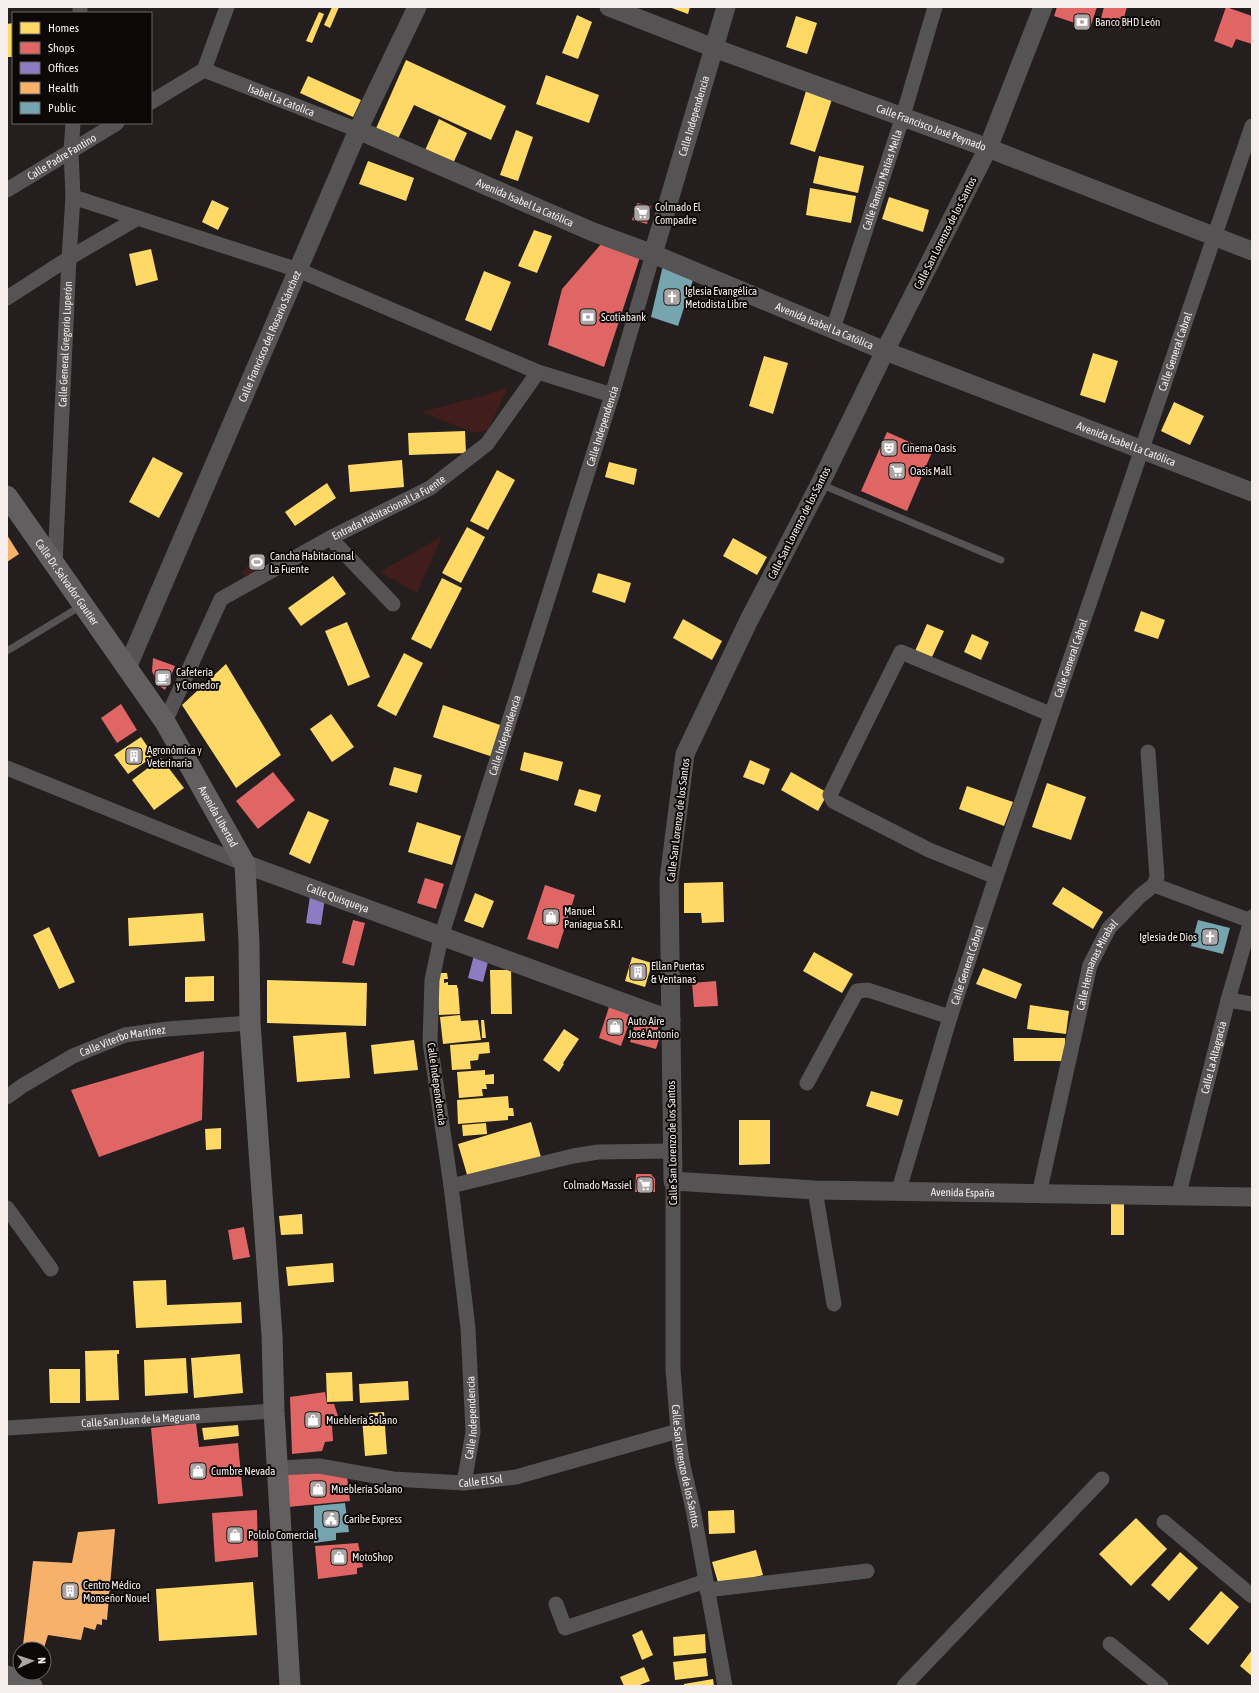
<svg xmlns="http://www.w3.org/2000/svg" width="1259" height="1693" font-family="'Asap Condensed',sans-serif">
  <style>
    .green { fill: #411e1b }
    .homes { fill: #ffd966 }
    .shops { fill: #e06666 }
    .offices { fill: #8e7cc3 }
    .health { fill: #f6b26b }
    .public { fill: #76a5af }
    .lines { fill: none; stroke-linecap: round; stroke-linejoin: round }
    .service { stroke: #555353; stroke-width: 7 }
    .minor { stroke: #555353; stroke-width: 15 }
    .tertiary { stroke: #555353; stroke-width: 19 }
    .secondary { stroke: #615f5f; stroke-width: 21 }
    .labels { text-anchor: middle; stroke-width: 4; stroke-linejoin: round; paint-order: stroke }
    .poi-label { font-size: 11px; fill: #f5eeed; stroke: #0c0808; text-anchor: start }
    .street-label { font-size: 11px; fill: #f5eeed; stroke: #0c0808 }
  </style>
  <rect width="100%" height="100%" fill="#241e1e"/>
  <g class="green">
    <polygon points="508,387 488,430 475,433 421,412 482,396"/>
    <polygon points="442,536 417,593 380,572"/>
    <polygon points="256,556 268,568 250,578 241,573"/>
  </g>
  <g class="homes">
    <polygon points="332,7 339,7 330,28 324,25"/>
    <polygon points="669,7 690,7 688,14"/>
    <polygon points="319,12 324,14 312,43 306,41"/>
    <polygon points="577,15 592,22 578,59 562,53"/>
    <polygon points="796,16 817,23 807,54 786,47"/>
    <polygon points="13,23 13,57 7,57 7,24"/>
    <polygon points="406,60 506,106 491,140 414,105 396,143 374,133"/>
    <polygon points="546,75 599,95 589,123 536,104"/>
    <polygon points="308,76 361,100 353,117 300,93"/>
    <polygon points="806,91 832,99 815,152 790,144"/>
    <polygon points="439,119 467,133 450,170 422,157"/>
    <polygon points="516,130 533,137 518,181 500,175"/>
    <polygon points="819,156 864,166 858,193 813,183"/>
    <polygon points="368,161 414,178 406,201 359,184"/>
    <polygon points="810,188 856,196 851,223 806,215"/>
    <polygon points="889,197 929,210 923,232 882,219"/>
    <polygon points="212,200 229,208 218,230 202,222"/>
    <polygon points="534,230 552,236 537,273 518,266"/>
    <polygon points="151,249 158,280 136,286 129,254"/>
    <polygon points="484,271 511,282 491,331 465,320"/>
    <polygon points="1093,353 1118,361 1105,403 1080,395"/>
    <polygon points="764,356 788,363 773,414 749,406"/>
    <polygon points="1174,402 1204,416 1190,445 1161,431"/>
    <polygon points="465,431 466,453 409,455 408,433"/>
    <polygon points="153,457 183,473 159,518 129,502"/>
    <polygon points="402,460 404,487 350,492 348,465"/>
    <polygon points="609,462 637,469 634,485 605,477"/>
    <polygon points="497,470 515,480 488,530 470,521"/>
    <polygon points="327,483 336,498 295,526 285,512"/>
    <polygon points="467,527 485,537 461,583 442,573"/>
    <polygon points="733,538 767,557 757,575 723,556"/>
    <polygon points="598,573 631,583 625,603 592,592"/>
    <polygon points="333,576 346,594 301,626 288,608"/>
    <polygon points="442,578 462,588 431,649 411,639"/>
    <polygon points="1141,611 1165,620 1158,639 1134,631"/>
    <polygon points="683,619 722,641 712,660 673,638"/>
    <polygon points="347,622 370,677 348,686 325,631"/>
    <polygon points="927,624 944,631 931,659 915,651"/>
    <polygon points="972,634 989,642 981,660 964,652"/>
    <polygon points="404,653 423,663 396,716 377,706"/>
    <polygon points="226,664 281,755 236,788 182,705"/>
    <polygon points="443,705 503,726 493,757 433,737"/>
    <polygon points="331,714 354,747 332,762 310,729"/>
    <polygon points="141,737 154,756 128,774 114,755"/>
    <polygon points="524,752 563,762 558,781 520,770"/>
    <polygon points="161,758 184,788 154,810 132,780"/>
    <polygon points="750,760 770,769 764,785 743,777"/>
    <polygon points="394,767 422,775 417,793 389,785"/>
    <polygon points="791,772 828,793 818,811 781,790"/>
    <polygon points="1047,783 1086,797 1071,840 1032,827"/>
    <polygon points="967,786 1013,802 1004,826 959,809"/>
    <polygon points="579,789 601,795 596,812 574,805"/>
    <polygon points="308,811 329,820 310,864 289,854"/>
    <polygon points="417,822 461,836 452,865 408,852"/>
    <polygon points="723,882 724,922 702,923 701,913 684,913 684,883"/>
    <polygon points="1063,887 1103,912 1093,929 1052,904"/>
    <polygon points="475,893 494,901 483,928 464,921"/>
    <polygon points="203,913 205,941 129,946 128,918"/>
    <polygon points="49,927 75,982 59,989 33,935"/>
    <polygon points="814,952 853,974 842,993 803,971"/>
    <polygon points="632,957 652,963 645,987 625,981"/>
    <polygon points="983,968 1022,984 1016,999 976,984"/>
    <polygon points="490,970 511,970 512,1014 491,1014"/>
    <polygon points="437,973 447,973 448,979 444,979 444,983 448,982 448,985 457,985 457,988 458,987 460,1014 439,1015"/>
    <polygon points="214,976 214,1001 185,1002 185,977"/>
    <polygon points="267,980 367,983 366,1026 267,1023"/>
    <polygon points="1030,1005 1069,1011 1066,1034 1027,1029"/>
    <polygon points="460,1015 461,1021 478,1020 481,1040 443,1044 440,1017"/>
    <polygon points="481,1020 484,1020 486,1038 482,1038"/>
    <polygon points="564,1029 579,1039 563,1063 564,1064 559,1072 543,1060"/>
    <polygon points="346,1032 350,1078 297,1082 293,1036"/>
    <polygon points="1013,1038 1065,1038 1065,1061 1014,1061"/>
    <polygon points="414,1040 418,1070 374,1074 371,1045"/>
    <polygon points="489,1042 490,1053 479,1054 478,1060 470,1061 471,1069 452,1070 450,1045"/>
    <polygon points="485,1070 485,1075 494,1074 494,1084 486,1084 487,1089 482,1089 483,1096 459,1098 457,1072"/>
    <polygon points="871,1091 903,1100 898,1116 866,1106"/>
    <polygon points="508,1096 509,1108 513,1108 514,1116 508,1116 508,1120 458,1124 457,1100"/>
    <polygon points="739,1120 770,1120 770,1164 739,1165"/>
    <polygon points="531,1122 541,1157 468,1178 458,1144"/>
    <polygon points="486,1123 487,1134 463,1136 462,1125"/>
    <polygon points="221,1128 221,1149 206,1150 205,1129"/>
    <rect x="1111" y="1203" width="13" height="32"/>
    <polygon points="302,1214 303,1234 281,1235 279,1216"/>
    <polygon points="333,1263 334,1282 288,1286 286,1267"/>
    <polygon points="166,1280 167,1305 241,1302 242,1323 136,1328 133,1281"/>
    <polygon points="119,1350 119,1354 117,1354 119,1400 86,1401 85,1351"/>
    <polygon points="240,1354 243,1393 194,1398 191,1358"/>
    <polygon points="186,1358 188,1393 145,1396 144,1360"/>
    <polygon points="49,1369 80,1369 80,1403 50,1403"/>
    <polygon points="352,1372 353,1401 327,1402 326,1373"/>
    <polygon points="408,1381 409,1400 360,1403 359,1384"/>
    <polygon points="384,1412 387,1454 365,1456 362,1417 370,1416 369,1413"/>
    <polygon points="238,1425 239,1436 204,1440 202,1428"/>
    <polygon points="734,1510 735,1533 709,1534 708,1511"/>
    <polygon points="1136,1518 1167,1549 1131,1586 1099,1554"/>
    <polygon points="756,1550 763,1575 719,1586 712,1562"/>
    <polygon points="1180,1552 1198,1568 1169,1601 1151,1585"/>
    <polygon points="253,1582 257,1635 159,1641 156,1589"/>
    <polygon points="1221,1591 1239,1607 1208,1645 1189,1629"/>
    <polygon points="642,1630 653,1655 642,1660 632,1635"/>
    <polygon points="705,1634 706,1653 674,1656 673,1637"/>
    <polygon points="1252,1650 1252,1676 1240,1666"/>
    <polygon points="706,1658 708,1676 675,1680 673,1662"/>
    <polygon points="644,1667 650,1681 637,1686 624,1686 620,1677"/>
    <polygon points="713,1679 714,1686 684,1686 684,1684"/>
  </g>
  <g class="shops">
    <polygon points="1057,7 1097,7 1090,28 1054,16"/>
    <polygon points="1104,7 1127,7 1121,28 1100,22"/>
    <polygon points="1226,7 1252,16 1252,44 1236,39 1232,48 1214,41"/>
    <polygon points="637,203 651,206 647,224 632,220"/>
    <polygon points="602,243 641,254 604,367 548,345 562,289"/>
    <polygon points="887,432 932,452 907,511 861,491"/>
    <polygon points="153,658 175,666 165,690 158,685 152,671"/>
    <polygon points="121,704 137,730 117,743 101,718"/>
    <polygon points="273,772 295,800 258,829 236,801"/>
    <polygon points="425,878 444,884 436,909 417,903"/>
    <polygon points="545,885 575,895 558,949 527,939"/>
    <polygon points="353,920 365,923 354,966 342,963"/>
    <polygon points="716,981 718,1006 694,1007 692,983"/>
    <polygon points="609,1007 632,1015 621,1046 599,1038"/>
    <polygon points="636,1019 656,1024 661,1033 656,1049 630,1042"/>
    <polygon points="204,1051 202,1120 99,1157 71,1090"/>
    <polygon points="636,1174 651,1174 655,1179 655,1192 635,1192"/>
    <polygon points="244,1227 250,1257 233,1260 228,1230"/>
    <polygon points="325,1392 327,1404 334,1404 338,1416 332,1424 333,1441 325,1442 322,1451 292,1454 290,1397"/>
    <polygon points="196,1423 199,1447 238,1443 243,1496 158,1504 151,1428"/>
    <polygon points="285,1469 347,1476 350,1501 288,1507"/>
    <polygon points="257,1510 258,1557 215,1562 212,1513"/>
    <polygon points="358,1543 363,1567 357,1568 357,1574 318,1579 315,1546"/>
  </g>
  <g class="offices">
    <polygon points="310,896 325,898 321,925 306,923"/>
    <polygon points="474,955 489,958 483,982 468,978"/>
  </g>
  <g class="health">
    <polygon points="7,535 19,554 7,562"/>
    <polygon points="115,1529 107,1620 102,1619 102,1625 97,1624 95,1630 84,1627 81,1640 48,1635 44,1648 23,1645 33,1561 72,1563 78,1532"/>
  </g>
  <g class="public">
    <polygon points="663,265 694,277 678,326 651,317"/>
    <polygon points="1198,920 1230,928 1223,954 1191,946"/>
    <polygon points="345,1503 349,1532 336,1533 336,1540 314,1543 314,1506"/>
  </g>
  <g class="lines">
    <g class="service">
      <polyline points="820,484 1001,560"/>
      <polyline points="7,651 81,606"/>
    </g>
    <g class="minor">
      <polyline points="80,13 80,7"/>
      <path id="s1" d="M204 70 358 130"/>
      <polyline points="204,70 227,7"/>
      <polyline points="151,102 204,70"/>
      <path id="s2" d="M7 190 117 123"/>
      <polyline points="73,197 298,270 538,372 612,395"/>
      <polyline points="7,298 69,258 138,218"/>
      <path id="s3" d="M833 329 903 116 935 7"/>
      <polyline points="330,538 393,604"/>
      <path id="s4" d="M55 565 69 258 73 197 71 151 73 123"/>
      <path id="s5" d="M165 722 221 599 330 538 430 488 487 444 538 372"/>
      <polyline points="7,768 245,864"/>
      <polyline points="996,877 929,850 833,801 830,795 901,652 1050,714"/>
      <polyline points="1154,885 1251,921"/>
      <polyline points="1228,1000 1252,1004"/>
      <polyline points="807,1083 857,991 868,990 950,1017"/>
      <path id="s6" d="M7 1097 22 1086 73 1056 125 1035 167 1029 250 1023"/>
      <path id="s7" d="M673 1181V1369L678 1431 682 1461 693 1509 725 1686"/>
      <polyline points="451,1186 573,1156 598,1152 672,1151"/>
      <polyline points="815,1190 834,1304"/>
      <path id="s8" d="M898 1193 950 1017 996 877 1252 126"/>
      <path id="s9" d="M1039 1194 1090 965 1109 928 1140 896 1154 885 1157 877 1148 752"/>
      <path id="s10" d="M1178 1197 1228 1000 1252 917"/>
      <polyline points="7,1208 51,1269"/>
      <path id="s11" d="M7 1428 274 1411"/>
      <path id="s12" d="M278 1468 319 1466 393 1479 464 1483 516 1477 678 1431"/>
      <path id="s13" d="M464 1483 473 1432 468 1328 451 1186 430 1042 432 980 441 937 612 395 653 254"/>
      <polyline points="1164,1522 1252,1596"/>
      <polyline points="707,1590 867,1571"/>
      <polyline points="556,1604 565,1628 706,1581"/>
      <polyline points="1110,1644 1161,1686"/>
      <polyline points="904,1686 1102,1479"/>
    </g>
    <g class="tertiary">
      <path id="s14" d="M609 7 714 48 988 148 1252 251"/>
      <path id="s15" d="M1043 7 988 148 885 351 820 484 749 620 685 754 669 879 673 1181 815 1190 1252 1197"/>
      <path id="s16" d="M358 130 593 232 653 254 885 351 1252 492"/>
      <path id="s17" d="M653 254 726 7"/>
      <path id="s18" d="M127 668 358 130 417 7"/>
      <path id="s19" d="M245 864 671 1020"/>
    </g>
    <g class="secondary">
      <path id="s20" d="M7 496 165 722 245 864 249 943 250 1023 272 1335 274 1411 290 1686"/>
      <polyline points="7,1676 32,1686"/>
    </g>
  </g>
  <defs>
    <symbol id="bank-square" viewBox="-11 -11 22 22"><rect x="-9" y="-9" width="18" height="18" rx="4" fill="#aca5a5" stroke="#0c0808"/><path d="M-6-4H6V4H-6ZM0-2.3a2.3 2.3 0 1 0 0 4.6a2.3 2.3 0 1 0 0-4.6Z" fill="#fff"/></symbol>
    <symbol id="supermarket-square" viewBox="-11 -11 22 22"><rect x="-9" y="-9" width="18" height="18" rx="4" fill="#aca5a5" stroke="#0c0808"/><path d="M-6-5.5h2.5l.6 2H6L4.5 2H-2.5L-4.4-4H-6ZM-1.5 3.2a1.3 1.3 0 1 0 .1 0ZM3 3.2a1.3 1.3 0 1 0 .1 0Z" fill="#fff"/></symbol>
    <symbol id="church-square" viewBox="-11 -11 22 22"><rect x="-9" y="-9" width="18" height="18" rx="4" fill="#aca5a5" stroke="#0c0808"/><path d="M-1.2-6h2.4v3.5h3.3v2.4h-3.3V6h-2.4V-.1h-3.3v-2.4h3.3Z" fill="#fff"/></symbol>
    <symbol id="theatre-square" viewBox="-11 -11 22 22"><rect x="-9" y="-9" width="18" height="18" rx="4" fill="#aca5a5" stroke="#0c0808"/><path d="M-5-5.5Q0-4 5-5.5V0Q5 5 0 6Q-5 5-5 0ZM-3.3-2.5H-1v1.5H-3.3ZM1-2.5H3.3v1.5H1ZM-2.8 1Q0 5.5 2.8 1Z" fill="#fff"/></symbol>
    <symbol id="stadium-square" viewBox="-11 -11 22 22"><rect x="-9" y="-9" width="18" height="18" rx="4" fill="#aca5a5" stroke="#0c0808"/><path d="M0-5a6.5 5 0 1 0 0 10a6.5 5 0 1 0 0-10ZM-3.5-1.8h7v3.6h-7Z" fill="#fff"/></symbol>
    <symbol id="cafe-square" viewBox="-11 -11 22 22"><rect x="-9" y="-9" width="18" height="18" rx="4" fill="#aca5a5" stroke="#0c0808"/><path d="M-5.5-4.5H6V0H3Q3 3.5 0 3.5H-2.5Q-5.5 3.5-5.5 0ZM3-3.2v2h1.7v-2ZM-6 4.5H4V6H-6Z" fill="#fff"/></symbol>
    <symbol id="building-square" viewBox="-11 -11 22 22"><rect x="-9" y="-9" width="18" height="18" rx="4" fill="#aca5a5" stroke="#0c0808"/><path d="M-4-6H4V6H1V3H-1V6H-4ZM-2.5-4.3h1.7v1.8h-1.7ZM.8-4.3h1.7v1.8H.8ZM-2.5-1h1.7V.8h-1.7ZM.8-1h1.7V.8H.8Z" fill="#fff"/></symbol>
    <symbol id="shop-square" viewBox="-11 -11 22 22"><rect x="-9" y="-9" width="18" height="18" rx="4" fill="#aca5a5" stroke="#0c0808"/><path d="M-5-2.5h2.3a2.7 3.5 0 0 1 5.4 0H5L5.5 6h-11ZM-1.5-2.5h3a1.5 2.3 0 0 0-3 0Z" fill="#fff"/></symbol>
    <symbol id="civic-square" viewBox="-11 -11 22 22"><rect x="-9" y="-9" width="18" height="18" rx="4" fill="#aca5a5" stroke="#0c0808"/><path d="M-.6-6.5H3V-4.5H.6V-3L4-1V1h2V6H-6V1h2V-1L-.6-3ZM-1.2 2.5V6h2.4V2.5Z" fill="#fff"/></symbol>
  </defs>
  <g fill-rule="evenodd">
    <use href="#bank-square" x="1072" y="12" width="20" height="20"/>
    <use href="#supermarket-square" x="632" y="203" width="20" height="20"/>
    <use href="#church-square" x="662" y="287" width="20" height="20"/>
    <use href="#bank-square" x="578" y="307" width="20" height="20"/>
    <use href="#theatre-square" x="879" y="438" width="20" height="20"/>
    <use href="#supermarket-square" x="887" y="461" width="20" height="20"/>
    <use href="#stadium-square" x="247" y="552" width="20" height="20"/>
    <use href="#cafe-square" x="153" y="668" width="20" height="20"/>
    <use href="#building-square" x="124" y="746" width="20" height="20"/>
    <use href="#shop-square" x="541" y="907" width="20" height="20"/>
    <use href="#church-square" x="1200" y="927" width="20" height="20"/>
    <use href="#building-square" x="628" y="962" width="20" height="20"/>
    <use href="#shop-square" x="605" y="1017" width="20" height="20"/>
    <use href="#supermarket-square" x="635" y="1175" width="20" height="20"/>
    <use href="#shop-square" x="303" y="1410" width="20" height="20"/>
    <use href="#shop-square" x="188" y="1461" width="20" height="20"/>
    <use href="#shop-square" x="308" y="1479" width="20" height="20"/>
    <use href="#civic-square" x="321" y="1509" width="20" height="20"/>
    <use href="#shop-square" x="225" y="1525" width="20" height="20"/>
    <use href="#shop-square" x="329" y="1547" width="20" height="20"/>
    <use href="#building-square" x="60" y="1581" width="20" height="20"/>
  </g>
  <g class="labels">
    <g class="poi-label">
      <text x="1095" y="26">Banco BHD León</text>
      <text x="655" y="211">Colmado El<tspan x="655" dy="13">Compadre</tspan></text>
      <text x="685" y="295">Iglesia Evangélica<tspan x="685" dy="13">Metodista Libre</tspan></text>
      <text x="601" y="321">Scotiabank</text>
      <text x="902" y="452">Cinema Oasis</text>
      <text x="910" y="475">Oasis Mall</text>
      <text x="270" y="560">Cancha Habitacional<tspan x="270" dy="13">La Fuente</tspan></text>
      <text x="176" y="676">Cafetería<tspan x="176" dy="13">y Comedor</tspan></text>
      <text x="147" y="754">Agronómica y<tspan x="147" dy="13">Veterinaria</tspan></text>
      <text x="564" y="915">Manuel<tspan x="564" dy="13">Paniagua S.R.I.</tspan></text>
      <text x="1197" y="941" text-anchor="end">Iglesia de Dios</text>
      <text x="651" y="970">Ellan Puertas<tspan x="651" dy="13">&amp; Ventanas</tspan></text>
      <text x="628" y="1025">Auto Aire<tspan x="628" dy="13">José Antonio</tspan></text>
      <text x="632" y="1189" text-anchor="end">Colmado Massiel</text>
      <text x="326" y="1424">Mueblería Solano</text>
      <text x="211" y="1475">Cumbre Nevada</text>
      <text x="331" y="1493">Muebleria Solano</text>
      <text x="344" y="1523">Caribe Express</text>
      <text x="248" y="1539">Pololo Comercial</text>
      <text x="352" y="1561">MotoShop</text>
      <text x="83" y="1589">Centro Médico<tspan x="83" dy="13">Monseñor Nouel</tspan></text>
    </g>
    <g class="street-label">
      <text dy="4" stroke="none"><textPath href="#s1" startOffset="83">Isabel La Catolica</textPath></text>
      <text dy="4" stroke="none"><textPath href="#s17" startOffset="144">Calle Independencia</textPath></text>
      <text dy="4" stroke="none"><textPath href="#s14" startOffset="344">Calle Francisco José Peynado</textPath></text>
      <text dy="4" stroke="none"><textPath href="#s2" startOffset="64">Calle Padre Fantino</textPath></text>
      <text dy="4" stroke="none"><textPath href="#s3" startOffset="157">Calle Ramón Matías Mella</textPath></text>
      <text dy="4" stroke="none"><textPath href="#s16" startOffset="182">Avenida Isabel La Católica</textPath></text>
      <text transform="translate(945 233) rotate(-63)" y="4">Calle San Lorenzo de los Santos</text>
      <text dy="4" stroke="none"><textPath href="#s16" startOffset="506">Avenida Isabel La Católica</textPath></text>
      <text dy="4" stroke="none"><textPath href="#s18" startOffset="361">Calle Francisco del Rosario Sánchez</textPath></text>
      <text dy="4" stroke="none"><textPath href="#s4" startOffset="221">Calle General Gregorio Luperón</textPath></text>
      <text dy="4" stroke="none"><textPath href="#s8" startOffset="886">Calle General Cabral</textPath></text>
      <text dy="4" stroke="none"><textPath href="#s13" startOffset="1086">Calle Independencia</textPath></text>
      <text dy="4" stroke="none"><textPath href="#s16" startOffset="830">Avenida Isabel La Católica</textPath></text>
      <text dy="4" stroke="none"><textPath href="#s5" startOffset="326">Entrada Habitacional La Fuente</textPath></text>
      <text transform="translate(799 523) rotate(-63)" y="4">Calle San Lorenzo de los Santos</text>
      <text dy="4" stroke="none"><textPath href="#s20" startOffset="105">Calle Dr. Salvador Gautier</textPath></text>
      <text dy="4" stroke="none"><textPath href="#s8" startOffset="562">Calle General Cabral</textPath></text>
      <text dy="4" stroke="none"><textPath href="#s13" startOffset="762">Calle Independencia</textPath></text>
      <text dy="4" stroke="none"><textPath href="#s20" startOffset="384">Avenida Libertad</textPath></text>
      <text transform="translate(678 820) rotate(-83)" y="4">Calle San Lorenzo de los Santos</text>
      <text dy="4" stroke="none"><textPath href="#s19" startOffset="99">Calle Quisqueya</textPath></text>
      <text dy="4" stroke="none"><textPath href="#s8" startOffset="238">Calle General Cabral</textPath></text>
      <text dy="4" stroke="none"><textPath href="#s9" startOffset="237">Calle Hermanas Mirabal</textPath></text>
      <text dy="4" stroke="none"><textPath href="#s6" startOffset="130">Calle Viterbo Martínez</textPath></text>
      <text dy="4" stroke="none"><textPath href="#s10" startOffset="144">Calle La Altagracia</textPath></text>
      <text transform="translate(437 1084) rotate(82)" y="4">Calle Independencia</text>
      <text transform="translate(672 1143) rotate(-91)" y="4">Calle San Lorenzo de los Santos</text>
      <text dy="4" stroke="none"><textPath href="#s15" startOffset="1547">Avenida España</textPath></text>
      <text dy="4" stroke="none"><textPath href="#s13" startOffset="66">Calle Independencia</textPath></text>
      <text dy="4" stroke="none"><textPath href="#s11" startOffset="134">Calle San Juan de la Maguana</textPath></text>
      <text dy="4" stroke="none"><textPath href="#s7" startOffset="286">Calle San Lorenzo de los Santos</textPath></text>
      <text dy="4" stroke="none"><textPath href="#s12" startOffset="204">Calle El Sol</textPath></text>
    </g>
  </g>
  <rect width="1259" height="1693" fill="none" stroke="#f5eeed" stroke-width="16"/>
  <rect x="12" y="12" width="140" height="112" fill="#0c0808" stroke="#696464"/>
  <rect x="20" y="22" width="20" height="12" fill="#ffd966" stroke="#696464"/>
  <text x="48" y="32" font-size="12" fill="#f5eeed">Homes</text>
  <rect x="20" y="42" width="20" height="12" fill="#e06666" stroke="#696464"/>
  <text x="48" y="52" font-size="12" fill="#f5eeed">Shops</text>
  <rect x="20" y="62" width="20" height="12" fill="#8e7cc3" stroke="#696464"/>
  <text x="48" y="72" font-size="12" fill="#f5eeed">Offices</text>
  <rect x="20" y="82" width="20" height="12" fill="#f6b26b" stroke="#696464"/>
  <text x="48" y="92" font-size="12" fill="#f5eeed">Health</text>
  <rect x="20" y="102" width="20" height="12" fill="#76a5af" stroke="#696464"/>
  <text x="48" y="112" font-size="12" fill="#f5eeed">Public</text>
  <g transform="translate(32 1661) rotate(87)"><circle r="19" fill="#0c0808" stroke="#696464"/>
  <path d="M0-3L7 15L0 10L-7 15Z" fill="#aca5a5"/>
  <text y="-6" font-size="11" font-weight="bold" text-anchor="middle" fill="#f5eeed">N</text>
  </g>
</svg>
